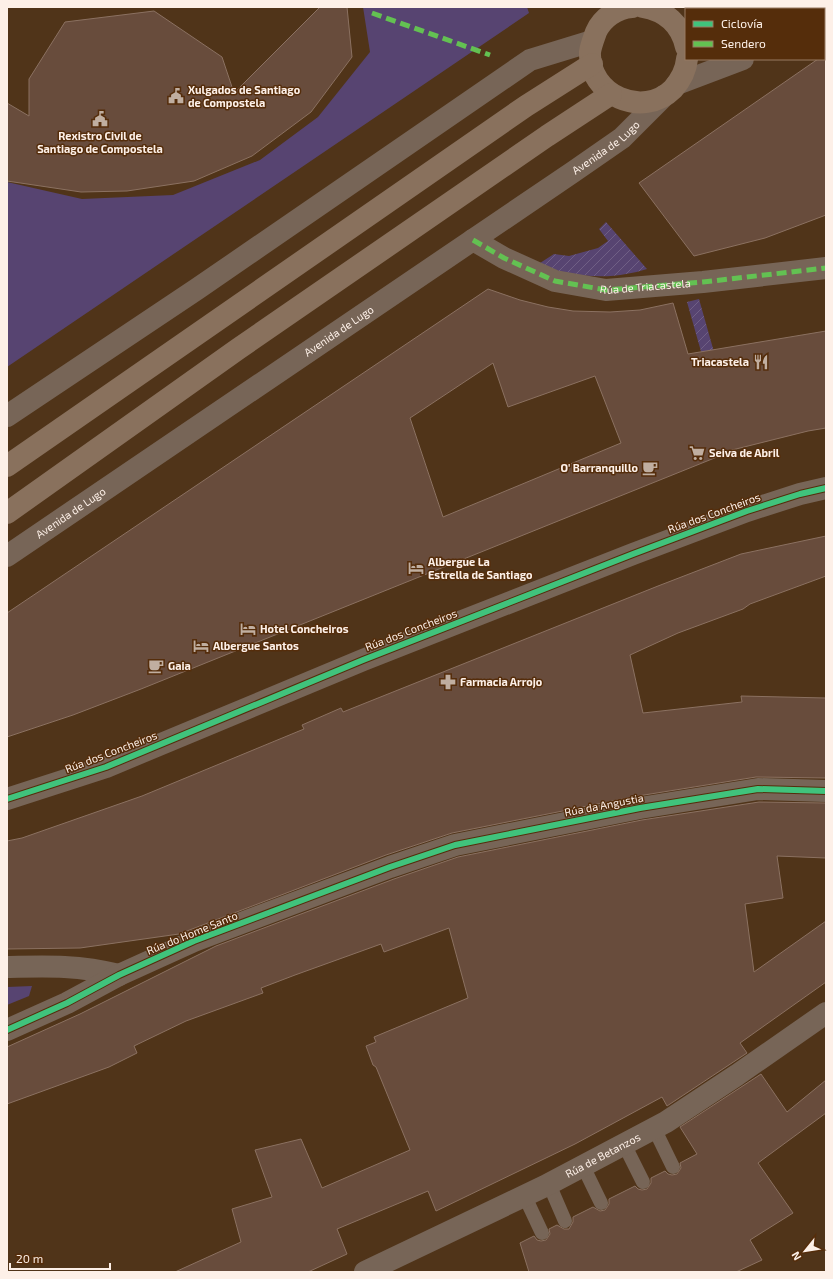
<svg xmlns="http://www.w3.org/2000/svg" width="833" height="1279" font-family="'Exo 2',sans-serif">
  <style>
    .park { fill: #574471 }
    .garden { fill: url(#garden-furrows) }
    .building { fill: #684c3c; stroke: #8b7161; fill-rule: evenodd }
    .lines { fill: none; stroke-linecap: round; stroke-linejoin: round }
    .service { stroke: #776557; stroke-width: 14 }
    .minor { stroke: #776557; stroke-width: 22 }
    .primary { stroke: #89715d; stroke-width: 22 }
    .quiet { stroke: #63c152; stroke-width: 5; stroke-dasharray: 10 5; stroke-linecap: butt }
    .cycleway-casing { stroke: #552d0b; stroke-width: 8 }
    .cycleway { stroke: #40c37c; stroke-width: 6 }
    .labels { text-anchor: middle; stroke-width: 3; stroke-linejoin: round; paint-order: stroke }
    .poi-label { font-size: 11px; font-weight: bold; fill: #fdf0e8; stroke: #552d0b; text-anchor: start }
    .street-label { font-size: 11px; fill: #fdf0e8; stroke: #552d0b }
  </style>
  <defs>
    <pattern id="garden-furrows" width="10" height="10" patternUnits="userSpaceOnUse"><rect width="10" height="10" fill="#574471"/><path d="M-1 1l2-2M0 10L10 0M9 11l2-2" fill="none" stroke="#705f85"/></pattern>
  </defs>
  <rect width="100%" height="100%" fill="#503419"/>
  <g class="park">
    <polygon points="363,7 527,7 529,13 7,367 7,182 82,199 173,195 260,160 318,117 370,52"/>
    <polygon points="32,986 29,996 7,1005 7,987"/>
  </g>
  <g class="garden">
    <path d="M606 222 647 269C640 271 633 273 626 274 602 279 560 276 540 263L554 254 569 256 598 248 608 241 599 229Z"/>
    <polygon points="699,299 740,444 728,447 687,302"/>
  </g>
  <g class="building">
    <polygon points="320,7 347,7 352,57 311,112 252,156 194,181 127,191 81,192 7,181 7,103 29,116 29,79 65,22 154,11 222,57 234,93"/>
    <polygon points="826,54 826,215 765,238 694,256 639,183 818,59 824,59 824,55"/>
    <path d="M488 289 520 300 548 307 573 311 610 312 640 310 673 303 688 354 826 331V428L808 431 716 454 717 457 141 689 73 715 7 737V613ZM493 363 508 407 595 376 621 443 443 517 410 418Z"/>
    <polygon points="826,536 826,576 750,604 743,609 678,633 630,655 643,713 742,702 741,696 826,698 826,778 756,777 638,796 452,833 386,855 179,934 80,948 7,949 7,841 22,838 142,796 304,729 302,725 341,708 343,712 658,586 741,554"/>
    <polygon points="759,802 826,803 826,858 777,856 783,898 745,904 754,972 826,921 826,982 740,1043 747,1053 667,1106 662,1097 575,1144 436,1211 428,1191 337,1229 347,1254 308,1272 175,1272 241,1242 232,1209 272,1197 255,1150 301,1139 322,1188 410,1150 376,1067 373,1065 366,1046 376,1042 374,1037 468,998 449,928 384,952 381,944 295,975 261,988 263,993 186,1021 134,1046 137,1053 109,1067 7,1104 7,1047 80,1014 216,946 394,879 458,857 642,820"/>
    <polygon points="761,1074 787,1112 826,1080 826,1113 758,1163 793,1213 750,1240 762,1260 736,1272 529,1272 520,1243 534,1236 537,1240 541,1241 546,1240 550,1234 549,1229 557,1225 564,1229 569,1229 573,1222 573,1217 593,1207 600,1211 605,1210 609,1204 609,1199 635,1186 638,1189 642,1190 647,1189 651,1183 651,1178 665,1171 668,1174 672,1175 677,1174 681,1168 680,1163 697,1154 680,1127"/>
  </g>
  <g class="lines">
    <g class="service">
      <polyline points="654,1128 673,1167"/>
      <polyline points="624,1144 643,1182"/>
      <polyline points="583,1166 601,1203"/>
      <polyline points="549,1184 565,1221"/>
      <polyline points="525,1195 527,1201 542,1233"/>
    </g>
    <g class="minor">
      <polyline points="819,9 822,7"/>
      <polyline points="677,84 743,59"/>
      <path id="s1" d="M473 240 504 258 555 281 606 290 703 282 826 268"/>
      <polyline points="7,416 197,289 530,60 592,41"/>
      <path id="s2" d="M7 556 573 172 622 138 664 96"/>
      <polyline points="7,799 106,767 363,660 633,554 747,511 800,494 826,488"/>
      <path d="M7 967C48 966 79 965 119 975"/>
      <polyline points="7,1030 67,1003 119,975 194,941 390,867 455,845 640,808 758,789 826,791"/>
      <path id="s3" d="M365 1272 545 1186 666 1122 737 1075 826 1013"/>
    </g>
    <g class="primary">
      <path d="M632 7C617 8 602 18 596 32 594 38 591 45 590 52 588 95 643 119 673 89 680 81 686 70 687 59"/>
      <path d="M643 7C666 11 681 24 686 47"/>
      <polyline points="747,9 750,7"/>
      <polyline points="7,466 526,106 592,64"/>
      <polyline points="7,513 238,349 547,136 611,94"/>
    </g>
    <g class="quiet">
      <polyline points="372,13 490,55"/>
      <polyline points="473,240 504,258 555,281 606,290 703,282 826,268"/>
    </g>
    <defs>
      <g id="cycleway">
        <polyline points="7,799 106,767 363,660 633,554 747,511 800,494 826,488"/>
        <polyline points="7,1030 67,1003 119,975 194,941 390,867 455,845 640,808 758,789 826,791"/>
      </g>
    </defs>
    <use href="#cycleway" class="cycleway-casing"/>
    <use href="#cycleway" class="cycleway"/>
  </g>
  <defs>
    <symbol id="civic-bare" viewBox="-9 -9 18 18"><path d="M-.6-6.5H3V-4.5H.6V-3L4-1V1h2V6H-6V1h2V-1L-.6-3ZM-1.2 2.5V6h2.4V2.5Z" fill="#c0aea0" stroke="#552d0b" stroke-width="2.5" paint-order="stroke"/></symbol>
    <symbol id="restaurant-bare" viewBox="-9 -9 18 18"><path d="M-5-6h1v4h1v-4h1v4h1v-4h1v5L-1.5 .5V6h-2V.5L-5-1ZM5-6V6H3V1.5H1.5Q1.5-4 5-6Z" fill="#c0aea0" stroke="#552d0b" stroke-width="2.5" paint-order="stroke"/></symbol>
    <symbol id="supermarket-bare" viewBox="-9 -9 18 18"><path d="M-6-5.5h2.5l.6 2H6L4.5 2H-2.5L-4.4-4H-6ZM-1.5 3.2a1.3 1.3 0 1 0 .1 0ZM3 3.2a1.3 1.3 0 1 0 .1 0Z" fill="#c0aea0" stroke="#552d0b" stroke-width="2.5" paint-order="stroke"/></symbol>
    <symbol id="cafe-bare" viewBox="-9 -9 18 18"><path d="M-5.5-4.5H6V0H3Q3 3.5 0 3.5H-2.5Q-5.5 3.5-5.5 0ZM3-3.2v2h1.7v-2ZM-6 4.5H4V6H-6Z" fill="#c0aea0" stroke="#552d0b" stroke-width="2.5" paint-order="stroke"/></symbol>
    <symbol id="hotel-bare" viewBox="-9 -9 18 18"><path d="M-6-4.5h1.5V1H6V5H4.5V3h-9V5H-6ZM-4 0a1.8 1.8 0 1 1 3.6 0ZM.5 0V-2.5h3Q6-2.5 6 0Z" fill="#c0aea0" stroke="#552d0b" stroke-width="2.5" paint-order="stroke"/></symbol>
    <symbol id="pharmacy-bare" viewBox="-9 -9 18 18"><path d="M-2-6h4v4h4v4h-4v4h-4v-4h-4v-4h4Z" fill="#c0aea0" stroke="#552d0b" stroke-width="2.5" paint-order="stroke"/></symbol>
  </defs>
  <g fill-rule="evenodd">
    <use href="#civic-bare" x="165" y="85" width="22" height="22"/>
    <use href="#civic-bare" x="89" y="108" width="22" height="22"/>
    <use href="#restaurant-bare" x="750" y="351" width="22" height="22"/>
    <use href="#supermarket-bare" x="686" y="442" width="22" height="22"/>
    <use href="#cafe-bare" x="639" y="457" width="22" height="22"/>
    <use href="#hotel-bare" x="405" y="557" width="22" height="22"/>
    <use href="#hotel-bare" x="237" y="618" width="22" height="22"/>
    <use href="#hotel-bare" x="190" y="635" width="22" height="22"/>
    <use href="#cafe-bare" x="145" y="655" width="22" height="22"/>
    <use href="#pharmacy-bare" x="437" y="671" width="22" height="22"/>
  </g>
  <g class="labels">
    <g class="poi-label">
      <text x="188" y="94">Xulgados de Santiago<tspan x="188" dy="13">de Compostela</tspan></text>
      <text x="100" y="140" text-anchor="middle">Rexistro Civil de<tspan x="100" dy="13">Santiago de Compostela</tspan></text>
      <text x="749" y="366" text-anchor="end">Triacastela</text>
      <text x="709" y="457">Seiva de Abril</text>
      <text x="638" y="472" text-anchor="end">O' Barranquillo</text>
      <text x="428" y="566">Albergue La<tspan x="428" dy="13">Estrella de Santiago</tspan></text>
      <text x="260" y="633">Hotel Concheiros</text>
      <text x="213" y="650">Albergue Santos</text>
      <text x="168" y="670">Gaia</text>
      <text x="460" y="686">Farmacia Arrojo</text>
    </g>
    <g class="street-label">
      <text dy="4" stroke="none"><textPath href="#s2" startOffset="725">Avenida de Lugo</textPath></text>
      <text dy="4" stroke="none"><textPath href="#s1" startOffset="183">Rúa de Triacastela</textPath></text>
      <text dy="4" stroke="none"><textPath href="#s2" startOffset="401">Avenida de Lugo</textPath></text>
      <text dy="4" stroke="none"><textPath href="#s2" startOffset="77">Avenida de Lugo</textPath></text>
      <text transform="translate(714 513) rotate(-20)" y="4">Rúa dos Concheiros</text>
      <text transform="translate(411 630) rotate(-21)" y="4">Rúa dos Concheiros</text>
      <text transform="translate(111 752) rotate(-21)" y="4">Rúa dos Concheiros</text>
      <text transform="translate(604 805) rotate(-11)" y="4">Rúa da Angustia</text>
      <text transform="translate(192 933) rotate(-22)" y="4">Rúa do Home Santo</text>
      <text dy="4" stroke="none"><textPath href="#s3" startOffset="265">Rúa de Betanzos</textPath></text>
    </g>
  </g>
  <rect width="833" height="1279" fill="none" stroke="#fdf0e8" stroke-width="16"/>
  <rect x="685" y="8" width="140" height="52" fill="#552d0b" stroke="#987b63"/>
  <rect x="693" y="21" width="20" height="6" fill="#40c37c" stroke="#987b63"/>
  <text x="721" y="28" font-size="12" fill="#fdf0e8">Ciclovía</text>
  <rect x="693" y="41" width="20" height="6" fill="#63c152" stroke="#987b63"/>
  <text x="721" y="48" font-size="12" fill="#fdf0e8">Sendero</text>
  <g transform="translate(805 1251) rotate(240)" stroke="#552d0b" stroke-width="3" paint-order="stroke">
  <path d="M0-3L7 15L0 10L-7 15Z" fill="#fdf0e8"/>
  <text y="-6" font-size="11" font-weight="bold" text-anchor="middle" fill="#fdf0e8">N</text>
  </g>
  <path d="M10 1263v6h100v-6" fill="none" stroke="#fdf0e8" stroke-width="2"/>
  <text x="16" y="1263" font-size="12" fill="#fdf0e8" stroke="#552d0b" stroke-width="3" paint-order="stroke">20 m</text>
</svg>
